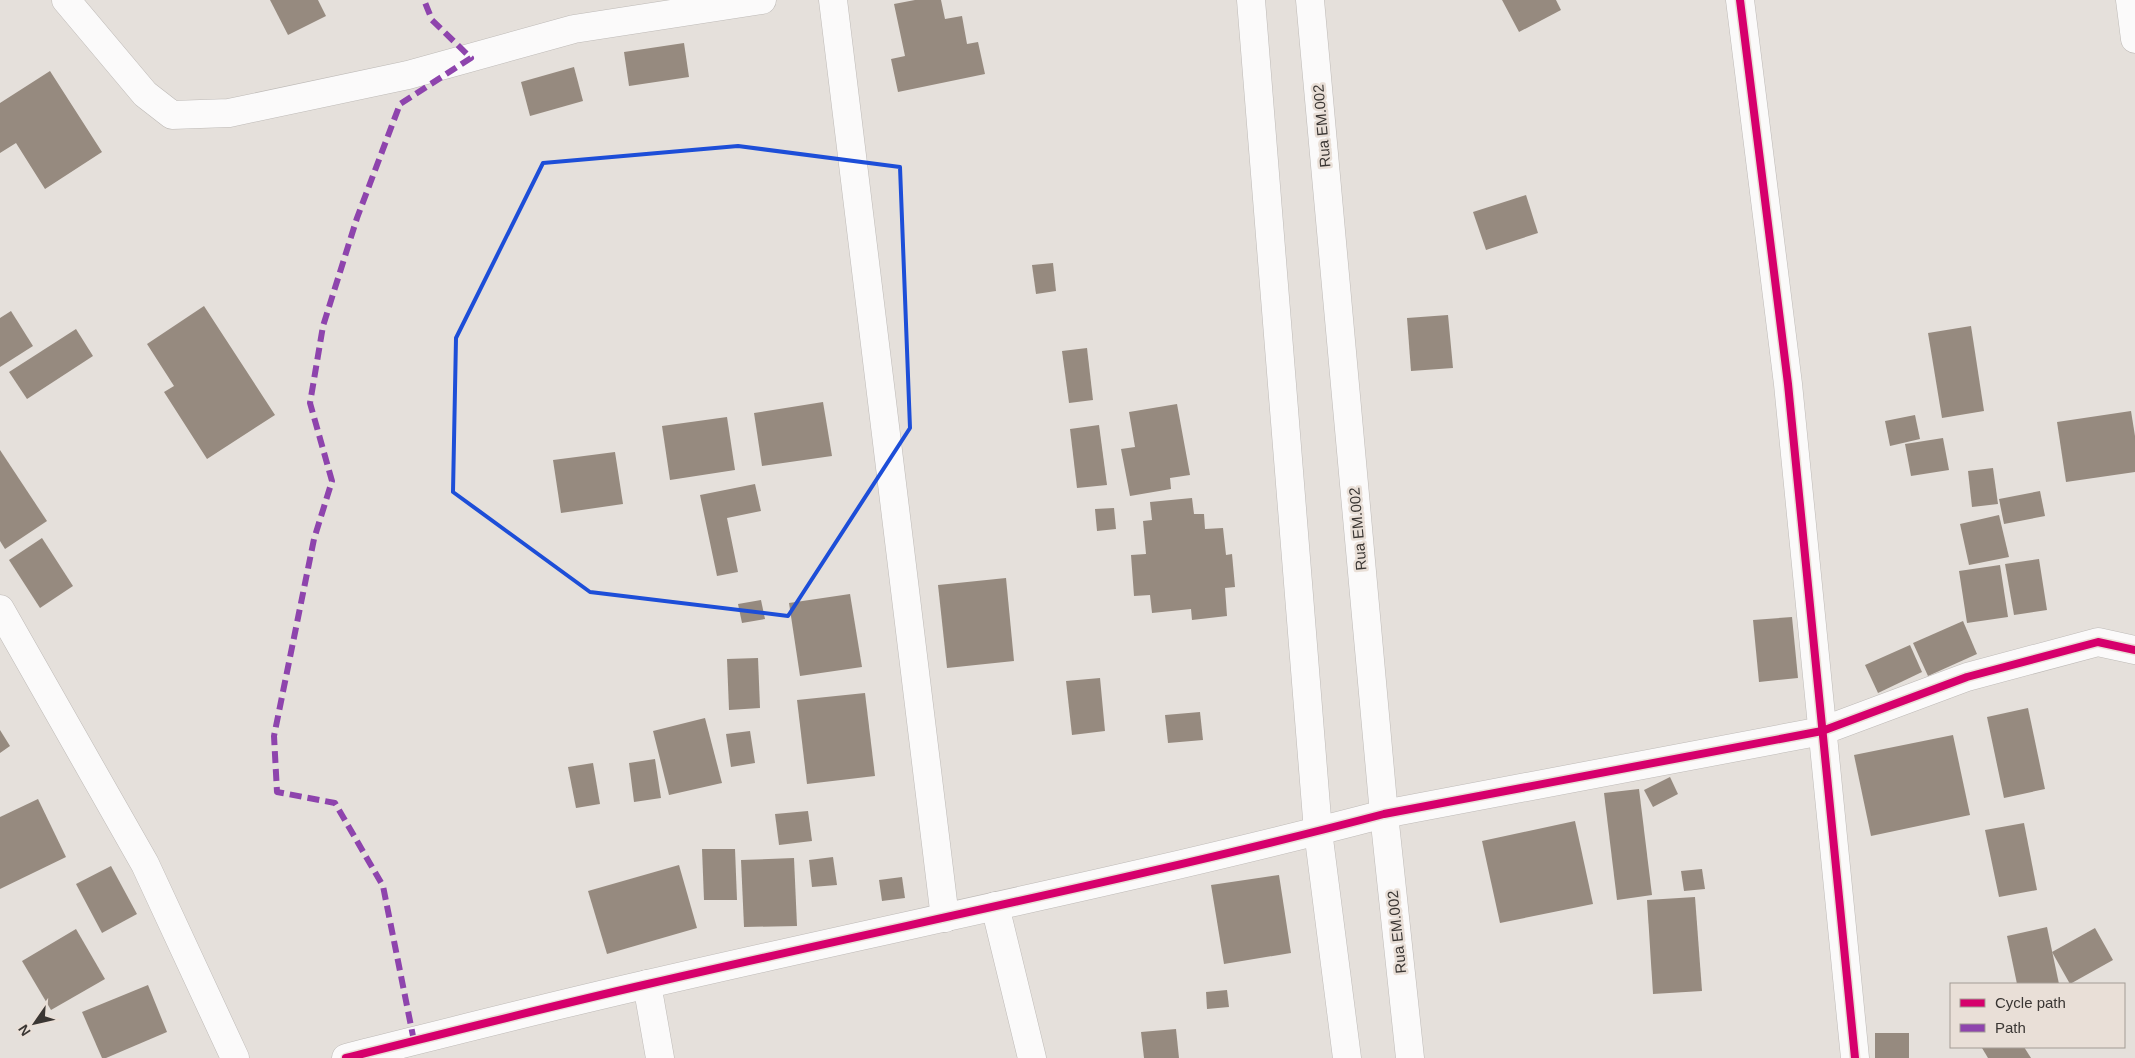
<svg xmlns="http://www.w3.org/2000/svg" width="2135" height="1058" font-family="Arial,sans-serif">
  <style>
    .building { fill: #968a7f }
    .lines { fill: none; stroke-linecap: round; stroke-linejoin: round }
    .minor-casing { stroke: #bebab7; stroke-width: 29 }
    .tertiary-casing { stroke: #bebab7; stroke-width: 29 }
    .minor { stroke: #fbfafa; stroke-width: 28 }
    .tertiary { stroke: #fbfafa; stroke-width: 28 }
    .quiet { stroke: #8e44ad; stroke-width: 6; stroke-dasharray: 12 6; stroke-linecap: butt }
    .cycleway-casing { stroke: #e9dfd7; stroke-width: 11 }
    .cycleway { stroke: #d6006c; stroke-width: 8 }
    .marked { fill: none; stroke: #1d4ed8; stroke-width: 4; stroke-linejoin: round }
    .labels { text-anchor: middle; stroke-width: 5; stroke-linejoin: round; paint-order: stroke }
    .street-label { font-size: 15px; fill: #3a3633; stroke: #e9dfd7 }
  </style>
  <rect width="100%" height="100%" fill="#e5e0db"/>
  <g class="building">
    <polygon points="270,0 318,0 326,16 288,35"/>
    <polygon points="915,0 941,0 945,19 962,16 967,44 978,42 985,74 898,92 891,59 905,56 894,4"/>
    <polygon points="1502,0 1556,0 1561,10 1519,32"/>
    <polygon points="684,43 689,77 629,86 624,52"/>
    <polygon points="574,67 583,101 530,116 521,82"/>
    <polygon points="50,71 102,152 45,189 16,143 0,153 0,103"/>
    <polygon points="1526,195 1538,233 1486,250 1473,212"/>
    <polygon points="1053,263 1056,291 1036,294 1032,265"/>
    <polygon points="204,306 275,415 207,459 164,392 174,386 147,344"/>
    <polygon points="11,311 33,346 0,367 0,318"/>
    <polygon points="1448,315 1453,368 1411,371 1407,318"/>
    <polygon points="1971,326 1984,411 1942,418 1928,333"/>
    <polygon points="76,329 93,356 27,399 9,372"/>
    <polygon points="1087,348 1093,400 1069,403 1062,351"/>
    <polygon points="823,402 832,456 762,466 754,413"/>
    <polygon points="1177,404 1190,475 1170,478 1171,489 1130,496 1121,449 1135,447 1129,412"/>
    <polygon points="2131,411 2135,436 2135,472 2066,482 2057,422"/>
    <polygon points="1915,415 1920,439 1890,446 1885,421"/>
    <polygon points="727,417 735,470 670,480 662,426"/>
    <polygon points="1099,425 1107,485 1077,488 1070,429"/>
    <polygon points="1943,438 1949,470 1911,476 1905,444"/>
    <polygon points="0,450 47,521 5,549 0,541"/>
    <polygon points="615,452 623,504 561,513 553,460"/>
    <polygon points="1993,468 1998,504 1972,507 1968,471"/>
    <polygon points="755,484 761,511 727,518 738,572 717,576 700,495"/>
    <polygon points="2040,491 2045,516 2004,524 1999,499"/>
    <polygon points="1192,498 1194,514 1204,514 1205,529 1223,528 1226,555 1232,554 1235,587 1225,588 1227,616 1192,620 1191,609 1152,613 1150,595 1134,596 1131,555 1146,554 1143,521 1152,520 1150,502"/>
    <polygon points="1114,508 1116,529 1097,531 1095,509"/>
    <polygon points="1999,515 2009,557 1969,565 1960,524"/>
    <polygon points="42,538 73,586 40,608 9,560"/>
    <polygon points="2039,559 2047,610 2014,615 2005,564"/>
    <polygon points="2000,565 2008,617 1967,623 1959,571"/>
    <polygon points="1006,578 1014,661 947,668 938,585"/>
    <polygon points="850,594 862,667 800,676 789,603"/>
    <polygon points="761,600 765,619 742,623 738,604"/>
    <polygon points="1792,617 1798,678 1759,682 1753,620"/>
    <polygon points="1963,621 1977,654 1928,676 1913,643"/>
    <polygon points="1910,645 1922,672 1878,693 1865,665"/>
    <polygon points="758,658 760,708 729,710 727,659"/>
    <polygon points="1100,678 1105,731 1072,735 1066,681"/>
    <polygon points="865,693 875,776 807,784 797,700"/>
    <polygon points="2028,708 2045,789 2004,798 1987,717"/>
    <polygon points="1200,712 1203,740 1168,743 1165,715"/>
    <polygon points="705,718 722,783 669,795 653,731"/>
    <polygon points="0,730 10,746 0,753"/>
    <polygon points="750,731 755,763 731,767 726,734"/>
    <polygon points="1953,735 1970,815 1871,836 1854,755"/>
    <polygon points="655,759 661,798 634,802 629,763"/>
    <polygon points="593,763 600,804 576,808 568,767"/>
    <polygon points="1670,777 1678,794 1653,807 1644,790"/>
    <polygon points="1639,789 1652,895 1617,900 1604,793"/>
    <polygon points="38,799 66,857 0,889 0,817"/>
    <polygon points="808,811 812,841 779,845 775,814"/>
    <polygon points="1575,821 1593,904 1500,923 1482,841"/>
    <polygon points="2024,823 2037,890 1999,897 1985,830"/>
    <polygon points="702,849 735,849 737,900 704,900"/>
    <polygon points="833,857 837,885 812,887 809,860"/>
    <polygon points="794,858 797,926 744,927 741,860"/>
    <polygon points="679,865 697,928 607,954 588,891"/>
    <polygon points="111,866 137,914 102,933 76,884"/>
    <polygon points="1702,869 1705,889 1684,891 1681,871"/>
    <polygon points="1279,875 1291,953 1224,964 1211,885"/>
    <polygon points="902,877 905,898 882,901 879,880"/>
    <polygon points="1695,897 1702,991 1653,994 1647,900"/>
    <polygon points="2047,927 2059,984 2017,984 2007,936"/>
    <polygon points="2095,928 2113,960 2070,984 2052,952"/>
    <polygon points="76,929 105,979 51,1010 22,961"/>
    <polygon points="148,985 167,1032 106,1058 102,1058 82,1012"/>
    <polygon points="1227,990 1229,1007 1207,1009 1206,992"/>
    <polygon points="1176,1029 1179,1058 1144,1058 1141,1032"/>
    <rect x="1875" y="1033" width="34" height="25"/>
    <polygon points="1983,1047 2024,1047 2031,1058 1988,1058 1982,1048"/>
  </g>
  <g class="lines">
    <defs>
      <g id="minor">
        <polyline points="66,0 145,94 172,115 229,113 408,75 574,29 762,0"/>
        <polyline points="833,0 945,918"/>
        <polyline points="1740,0 1788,384 1855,1058"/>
        <polyline points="2130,0 2135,39"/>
        <polyline points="0,609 145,864 235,1058"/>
        <polyline points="995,906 1032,1058"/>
        <polyline points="647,984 660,1058"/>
        <path d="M346 1058C446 1033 547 1007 648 984 893 927 1140 878 1384 814L1822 731 1967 677 2098 642 2135 650"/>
      </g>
      <g id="tertiary">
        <polyline points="1251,0 1318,831 1347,1058"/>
        <polyline points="1310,0 1384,814 1410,1058"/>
      </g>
    </defs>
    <use href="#minor" class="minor-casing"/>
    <use href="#tertiary" class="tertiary-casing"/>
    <use href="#minor" class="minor"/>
    <use href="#tertiary" class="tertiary"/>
    <polyline class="quiet" points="414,1041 383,886 335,803 277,792 274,736 314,539 332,481 310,403 323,326 357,218 400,104 471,58 432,20 424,0"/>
    <defs>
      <g id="cycleway">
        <polyline points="1740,0 1788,384 1855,1058"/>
        <path d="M346 1058C446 1033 547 1007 648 984 893 927 1140 878 1384 814L1822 731 1967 677 2098 642 2135 650"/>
      </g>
    </defs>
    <use href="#cycleway" class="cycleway-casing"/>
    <use href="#cycleway" class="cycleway"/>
  </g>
  <path class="marked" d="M738 146 900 167 910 428 788 616 590 592 453 492 456 338 543 163Z"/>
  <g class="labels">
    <g class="street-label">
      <text transform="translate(1322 126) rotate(-95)" y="5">Rua EM.002</text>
      <text transform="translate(1358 529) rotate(-95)" y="5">Rua EM.002</text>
      <text transform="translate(1397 932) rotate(-96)" y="5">Rua EM.002</text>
    </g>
  </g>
  <rect x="1950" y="983" width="175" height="65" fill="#e9dfd7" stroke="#a39b95"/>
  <rect x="1960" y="999" width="25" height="8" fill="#d6006c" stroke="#a39b95"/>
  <text x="1995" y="1008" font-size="15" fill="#3a3633">Cycle path</text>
  <rect x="1960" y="1024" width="25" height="8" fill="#8e44ad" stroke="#a39b95"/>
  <text x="1995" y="1033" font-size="15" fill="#3a3633">Path</text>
  <g transform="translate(35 1023) rotate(236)" stroke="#e9dfd7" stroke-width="4" paint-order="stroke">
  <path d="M0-4L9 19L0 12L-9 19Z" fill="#3a3633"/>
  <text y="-8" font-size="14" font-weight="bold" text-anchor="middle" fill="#3a3633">N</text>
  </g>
</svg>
